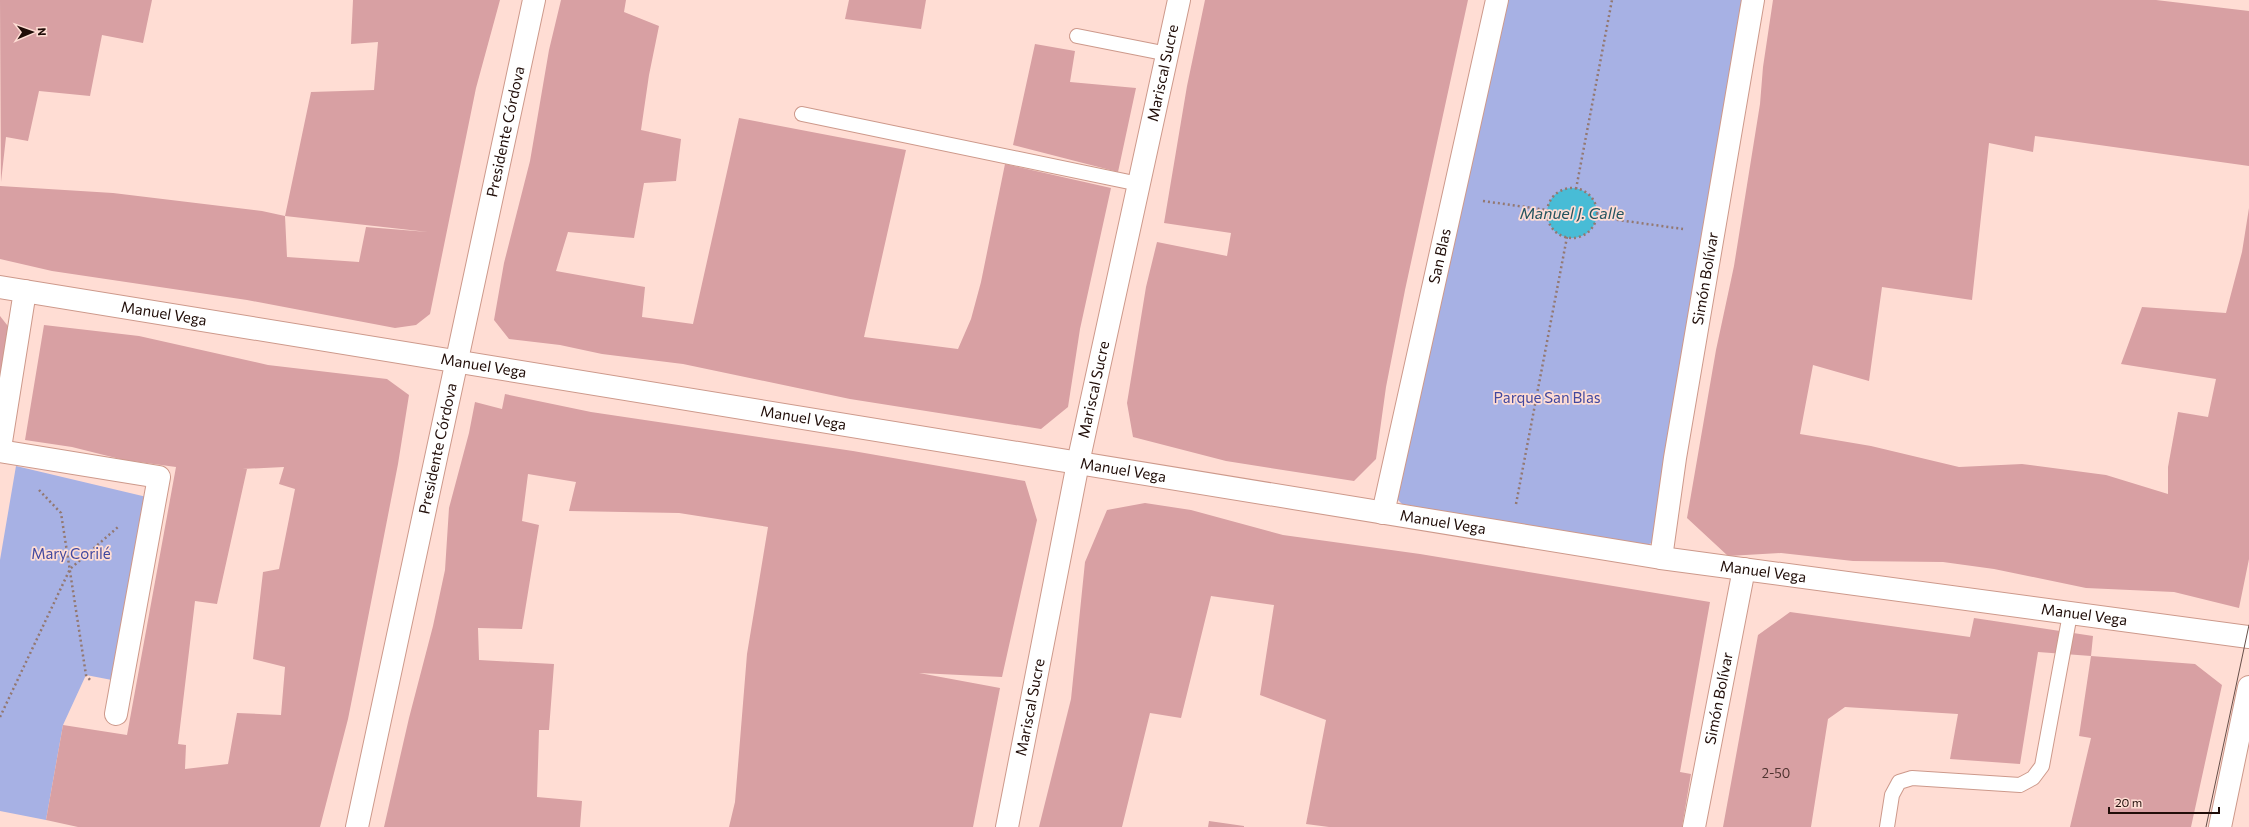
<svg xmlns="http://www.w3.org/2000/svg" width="2249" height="827" font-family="Commissioner,sans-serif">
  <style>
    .green { fill: #a7b1e4 }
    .water { fill: #48bcd6 }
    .building { fill: #d8a0a3; fill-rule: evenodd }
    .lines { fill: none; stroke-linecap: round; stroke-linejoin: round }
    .lane-casing { stroke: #cd998b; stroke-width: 16 }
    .street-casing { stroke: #cd998b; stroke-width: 24 }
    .path { stroke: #937871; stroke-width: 2.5; stroke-dasharray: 2 3; stroke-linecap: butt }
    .lane { stroke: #fff; stroke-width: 14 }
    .street { stroke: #fff; stroke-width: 22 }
    .tram { stroke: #664e48; stroke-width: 1 }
    .labels { text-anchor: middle; stroke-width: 3.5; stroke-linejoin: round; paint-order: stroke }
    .number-label { font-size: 13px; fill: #4e322f }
    .street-label { font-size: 15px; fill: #200d08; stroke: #ffddd4 }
    .park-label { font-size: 15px; fill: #41489f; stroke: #ffddd4 }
    .water-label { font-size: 16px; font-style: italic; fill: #23545f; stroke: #ffddd4 }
  </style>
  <rect width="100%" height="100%" fill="#ffddd4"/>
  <g class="green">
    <polygon points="1504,0 1743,0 1656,535 1652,543 1643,546 1402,504 1396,498"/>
    <polygon points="16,466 151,498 117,681 86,675 63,725 46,820 0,811 0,560"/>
  </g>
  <circle class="water" cx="1572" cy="213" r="25"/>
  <g class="building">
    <polygon points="0,0 152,0 143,43 102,35 90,96 39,91 28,141 6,137 1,182"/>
    <polygon points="353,0 500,0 476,88 430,314 416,325 395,328 247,300 52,271 0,259 0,186 113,193 262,211 285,216 287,257 359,262 366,227 428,232 285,216 311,92 374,90 378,42 351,44"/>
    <polygon points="561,0 626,0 624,12 659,26 649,75 641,130 681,139 676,181 644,183 634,238 568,232 556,271 645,287 642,317 693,324 739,118 906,150 864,337 958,349 971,319 981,282 1005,164 1111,188 1080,329 1068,407 1041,429 850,399 683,364 602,354 560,345 509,339 494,320 504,263 530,161 549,50"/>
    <polygon points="849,0 926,0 921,29 845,19"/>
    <polygon points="1205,0 1468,0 1405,290 1386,387 1376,459 1354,481 1226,461 1133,437 1127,403 1146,287 1157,242 1227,256 1231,233 1164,223 1187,86"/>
    <polygon points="1773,0 2156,0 2249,11 2249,166 2035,136 2033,152 1989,143 1972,300 1882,287 1869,381 1813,365 1800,434 1871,446 1959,467 2022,464 2106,475 2168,494 2168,467 2178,412 2208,417 2216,379 2121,364 2142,307 2226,313 2242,252 2249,208 2249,559 2239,608 2174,592 2086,588 1994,569 1943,562 1853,561 1781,553 1728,556 1687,518 1716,350 1734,266 1760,104 1763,67"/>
    <polygon points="1035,44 1075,51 1070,82 1136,88 1118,172 1013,145"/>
    <polygon points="0,316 11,330 0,398"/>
    <path d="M44 325 139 336 268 365 387 379 409 395 398 464 358 669 348 719 320 827H78L46 820 63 725 127 735 176 467 124 460 72 447 25 440ZM284 467 279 484 295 489 279 569 263 572 253 659 285 667 281 715 237 713 228 764 185 769 186 745 178 744 195 601 217 604 247 469H242Z"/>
    <polygon points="505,394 591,412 853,451 1025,481 1037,520 1002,677 919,673 1000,688 973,827 729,827 735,802 747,654 768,527 679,513 569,511 576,482 528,474 522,521 539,525 522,629 478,628 479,660 554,664 549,730 539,730 537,797 582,801 580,827 384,827 409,718 433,626 445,570 449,508 469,433 475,402 502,409"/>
    <polygon points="1145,503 1191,510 1283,535 1420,554 1710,602 1680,772 1691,774 1682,827 1329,827 1306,824 1326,720 1260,695 1274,605 1211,596 1181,718 1150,713 1122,827 1039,827 1071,699 1085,562 1107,510"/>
    <polygon points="1790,612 1970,637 1974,618 2093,636 2091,656 2038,652 2020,764 1950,759 1958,714 1845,707 1828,719 1811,827 1723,827 1758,635"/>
    <polygon points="2091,656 2195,664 2222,685 2191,827 2070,827 2091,738 2079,736"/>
    <polygon points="1209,821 1244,826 1244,827 1208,827"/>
  </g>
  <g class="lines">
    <defs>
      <g id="lane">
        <polyline points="1077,36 1168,54"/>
        <polyline points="802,114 1139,184"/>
        <polyline points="1887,827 1892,795 1899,782 1912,778 2020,785 2033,778 2042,766 2070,614"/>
      </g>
      <g id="street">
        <path id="s1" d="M0 287 1661 558 2249 637"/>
        <polyline points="0,448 25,291"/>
        <polyline points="0,451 159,477 116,714"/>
        <path id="s2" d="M1383 513 1497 0"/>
        <path id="s3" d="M1661 558 1675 458 1753 0"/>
        <path id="s4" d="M357 827 534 0"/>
        <path id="s5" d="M1007 827 1078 463 1179 0"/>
        <path id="s6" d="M1694 827 1744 569"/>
        <polyline points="2220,827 2249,687"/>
      </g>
    </defs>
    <use href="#lane" class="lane-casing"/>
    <use href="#street" class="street-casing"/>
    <g class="path">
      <circle cx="1572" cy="213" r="25"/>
      <polyline points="1576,189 1612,0"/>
      <polyline points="1483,201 1547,210"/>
      <polyline points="1597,217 1683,229"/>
      <polyline points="39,490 61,513 86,675 90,680"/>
      <polyline points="1516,504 1567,237"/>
      <polyline points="0,717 70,569 118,527"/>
    </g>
    <use href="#lane" class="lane"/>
    <use href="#street" class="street"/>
    <polyline class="tram" points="2206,827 2249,625"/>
  </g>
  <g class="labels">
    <g class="number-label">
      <text x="1776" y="778">2-50</text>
    </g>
    <g class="street-label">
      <text dy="5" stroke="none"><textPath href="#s5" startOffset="770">Mariscal Sucre</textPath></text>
      <text dy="5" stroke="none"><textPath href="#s4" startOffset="711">Presidente Córdova</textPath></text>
      <text dy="5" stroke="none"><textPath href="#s2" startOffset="263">San Blas</textPath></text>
      <text dy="5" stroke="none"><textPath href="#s3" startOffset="283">Simón Bolívar</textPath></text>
      <text dy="5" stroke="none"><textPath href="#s1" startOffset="166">Manuel Vega</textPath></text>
      <text dy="5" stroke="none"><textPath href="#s1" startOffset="490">Manuel Vega</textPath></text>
      <text dy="5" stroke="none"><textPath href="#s5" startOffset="446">Mariscal Sucre</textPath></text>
      <text dy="5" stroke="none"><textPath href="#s1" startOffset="814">Manuel Vega</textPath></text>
      <text dy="5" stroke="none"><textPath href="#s4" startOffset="387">Presidente Córdova</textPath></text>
      <text dy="5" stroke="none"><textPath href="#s1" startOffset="1138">Manuel Vega</textPath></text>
      <text dy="5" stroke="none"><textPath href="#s1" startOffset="1462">Manuel Vega</textPath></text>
      <text dy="5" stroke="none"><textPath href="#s1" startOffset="1786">Manuel Vega</textPath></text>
      <text dy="5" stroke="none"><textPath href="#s1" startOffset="2110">Manuel Vega</textPath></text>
      <text dy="5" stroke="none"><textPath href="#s6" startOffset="131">Simón Bolívar</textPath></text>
      <text dy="5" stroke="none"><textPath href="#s5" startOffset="122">Mariscal Sucre</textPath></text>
    </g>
    <g class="park-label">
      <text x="1547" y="403">Parque San Blas</text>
      <text x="71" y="559">Mary Corilé</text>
    </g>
    <g class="water-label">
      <text x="1572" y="219">Manuel J. Calle</text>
    </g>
  </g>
  <g transform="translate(32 32) rotate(88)" stroke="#ffddd4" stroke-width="3" paint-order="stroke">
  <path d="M0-3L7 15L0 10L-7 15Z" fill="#200d08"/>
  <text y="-6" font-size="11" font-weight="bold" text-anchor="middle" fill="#200d08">N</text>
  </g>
  <path d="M2109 807v6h110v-6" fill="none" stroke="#200d08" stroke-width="2"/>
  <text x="2115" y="807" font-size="12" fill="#200d08" stroke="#ffddd4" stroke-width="3" paint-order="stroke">20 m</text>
</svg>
